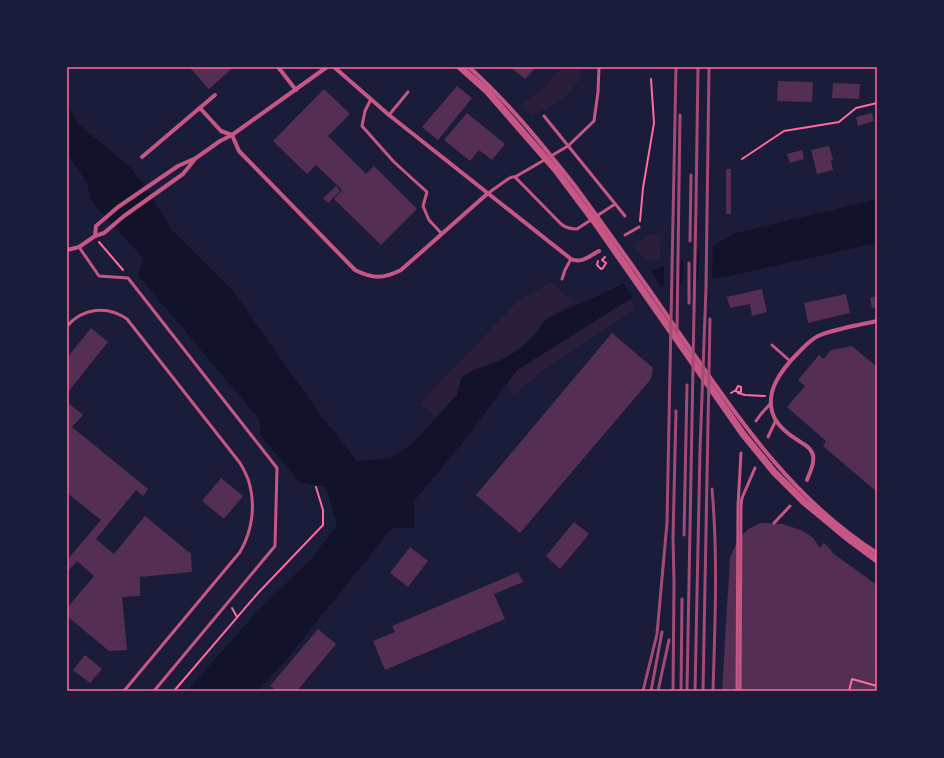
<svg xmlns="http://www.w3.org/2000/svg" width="944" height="758" font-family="'Alegreya Sans',sans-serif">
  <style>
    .green { fill: #2a1e3b }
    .water { fill: #12122b }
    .pier { fill: #1b1b3a }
    .building { fill: #542f53 }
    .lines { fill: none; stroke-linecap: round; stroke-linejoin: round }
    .path { stroke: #ff6b9d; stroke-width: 2 }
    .service { stroke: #c65784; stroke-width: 3 }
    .minor { stroke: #c65784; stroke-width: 4 }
    .tertiary { stroke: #c65784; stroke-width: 7 }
    .rail { stroke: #a44b75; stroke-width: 3 }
    .neatline { fill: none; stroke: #ff6b9d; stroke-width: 1.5 }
  </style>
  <rect width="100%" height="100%" fill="#1b1b3a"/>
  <g class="green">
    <polygon points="561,67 582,67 579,80 567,97 532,116 521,104 546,86"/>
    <polygon points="661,234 660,258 646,262 633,246 647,235"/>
    <polygon points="550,282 575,302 545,320 536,334 504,359 473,370 461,378 457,395 436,417 419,404 517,302"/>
    <polygon points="630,299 636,308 544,369 514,396 507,383 517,370"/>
  </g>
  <path class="water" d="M67 102 78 124 130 167 144 185 172 230 233 291 322 417 357 461 392 458 413 443 457 395 461 378C476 368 487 366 503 359 521 351 535 336 545 320L651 271 715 245 733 234 877 199V243L720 278H713L662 286 630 299 517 370 459 447 414 501V528H392L286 660 257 691H187L255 614 312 558 337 525 326 487 300 482 261 436 259 419 138 275 143 258 92 202 87 183 67 153Z"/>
  <g class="pier">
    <polygon points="713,244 712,280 699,282 699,249"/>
    <polygon points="697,250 696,282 682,285 683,256"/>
    <polygon points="681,257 680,285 664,287 664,264"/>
    <polygon points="650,270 662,288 634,299 622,282"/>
  </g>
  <g class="building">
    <polygon points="189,67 234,67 209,89"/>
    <polygon points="510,67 536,67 525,79"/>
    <polygon points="778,81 813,82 812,102 777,101"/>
    <polygon points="833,83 860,84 859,99 832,98"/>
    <polygon points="457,86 472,98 438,140 422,127"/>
    <polygon points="324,89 350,114 328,136 366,174 374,166 417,209 381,245 334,199 342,190 316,165 307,174 273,141"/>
    <polygon points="467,113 505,144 492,160 479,150 470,161 444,140"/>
    <polygon points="872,113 874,121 858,126 856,117"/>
    <polygon points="829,146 833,160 831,161 833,170 817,174 811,150"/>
    <polygon points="802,150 804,159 790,163 787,154"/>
    <rect x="726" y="169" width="5" height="45"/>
    <polygon points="336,186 340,191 328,203 323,198"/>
    <polygon points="762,289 767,312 752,316 750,304 730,308 727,297"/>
    <polygon points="846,294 850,313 808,323 804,303"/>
    <polygon points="877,296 877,307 872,308 870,298"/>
    <polygon points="91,328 108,342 68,392 67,391 67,358"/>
    <polygon points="612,333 653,368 651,379 520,533 476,495"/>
    <polygon points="852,346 877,367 877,492 823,446 826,441 787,407 805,386 798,380 819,355 824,359 831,350"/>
    <polygon points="67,402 83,415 72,427 148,489 143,496 136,490 96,539 114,554 145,516 191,554 192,572 140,577 140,596 122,597 127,650 109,651 67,616 67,608 94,576 77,561 67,572 67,560 101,520 67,493"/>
    <polygon points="221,478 243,496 224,519 202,501"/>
    <polygon points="574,522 589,534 560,569 546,556"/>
    <polygon points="761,523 783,524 803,531 813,538 820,548 824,543 832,551 831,552 877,585 877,691 722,691 730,558 736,544 744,533 750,528"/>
    <polygon points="410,547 428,561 408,587 390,573"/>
    <polygon points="518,572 523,582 494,594 505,619 385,670 373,641 395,632 392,626"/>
    <polygon points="318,629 336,644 297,691 277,691 270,686"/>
    <polygon points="85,655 102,669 90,683 73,670"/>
  </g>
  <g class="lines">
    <g class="path">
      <polyline points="742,159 784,131 839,122 856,108 877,103"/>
      <polyline points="640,221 643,188 654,123 651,79"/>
      <polyline points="99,242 123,270"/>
      <polyline points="598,261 597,265 601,269 603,268 606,263 602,260 605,257"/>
      <polyline points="731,393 736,390 738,386 741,387 741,392 738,392 736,391"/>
      <polyline points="738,393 745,395 765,396"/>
      <polyline points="232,608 237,617"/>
      <polyline points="174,691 258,593 323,525 323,510 316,487"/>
      <polyline points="849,691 852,679 877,686"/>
    </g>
    <g class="service">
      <polyline points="371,99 365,111 362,126 394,162 427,192 423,206 429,220 442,234"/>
      <polyline points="389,115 408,92"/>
      <polyline points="544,116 625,216"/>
      <polyline points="551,156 568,146 594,121 598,92 599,67"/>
      <polyline points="515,177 546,159"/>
      <path d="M487 194 508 179 512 177H515L561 224C566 228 570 229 577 229L615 204"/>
      <polyline points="625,235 639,227"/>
      <polyline points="79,247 99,276 128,278 277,468 275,546 154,691"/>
      <polyline points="562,279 565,270 571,259"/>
      <path d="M67 326C83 308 107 305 127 319L240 463C243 468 246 474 248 479 256 503 253 530 240 552L124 691"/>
      <polyline points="772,345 790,361"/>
      <polyline points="756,421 761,414 771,403"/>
      <polyline points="768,437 776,420"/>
      <polyline points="774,523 790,506"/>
      <polyline points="737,691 738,506 741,453"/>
      <polyline points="740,691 741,505 742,498 755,468"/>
    </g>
    <g class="minor">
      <polyline points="278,67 296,90"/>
      <path d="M334 67 389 115 571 259C582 264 589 256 599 251"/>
      <path d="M469 67C508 102 542 144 575 186 611 235 647 286 682 337 739 419 791 498 877 553"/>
      <path d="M200 108 221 131 232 135 239 151 355 270C373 279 383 279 401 270L487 194"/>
      <polyline points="142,157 215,95"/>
      <polyline points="95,236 96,226 118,207 178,166 196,158 220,141 232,135 327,67"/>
      <polyline points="67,250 79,247 95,236 104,233 124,216 183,174 195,159"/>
      <path d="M807 480C810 472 817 459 811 451 809 446 803 444 799 441 789 435 781 429 775 419 762 393 782 369 799 352 805 346 810 340 818 336 834 329 859 325 877 321"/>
    </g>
    <polyline class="tertiary" points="460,67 487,91 555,169 597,225 743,434 774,472 804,502 850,540 877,560"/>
    <g class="rail">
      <polyline points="690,241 691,175"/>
      <polyline points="689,303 689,263"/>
      <polyline points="677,331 680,115"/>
      <path d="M712 489C718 556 715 624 713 691"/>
      <polyline points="684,535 687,385"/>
      <polyline points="643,691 657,634 667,523 676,67"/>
      <polyline points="651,691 662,632"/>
      <polyline points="658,691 669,640"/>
      <polyline points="673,691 674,583 673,537 676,411"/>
      <polyline points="681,691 682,599"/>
      <polyline points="687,691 696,203 698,67"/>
      <polyline points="695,691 700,450 706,288 709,67"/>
      <polyline points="703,691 710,319"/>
    </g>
  </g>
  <rect width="944" height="758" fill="none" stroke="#1b1b3a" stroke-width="136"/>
  <rect x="68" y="68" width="808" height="622" class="neatline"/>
</svg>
